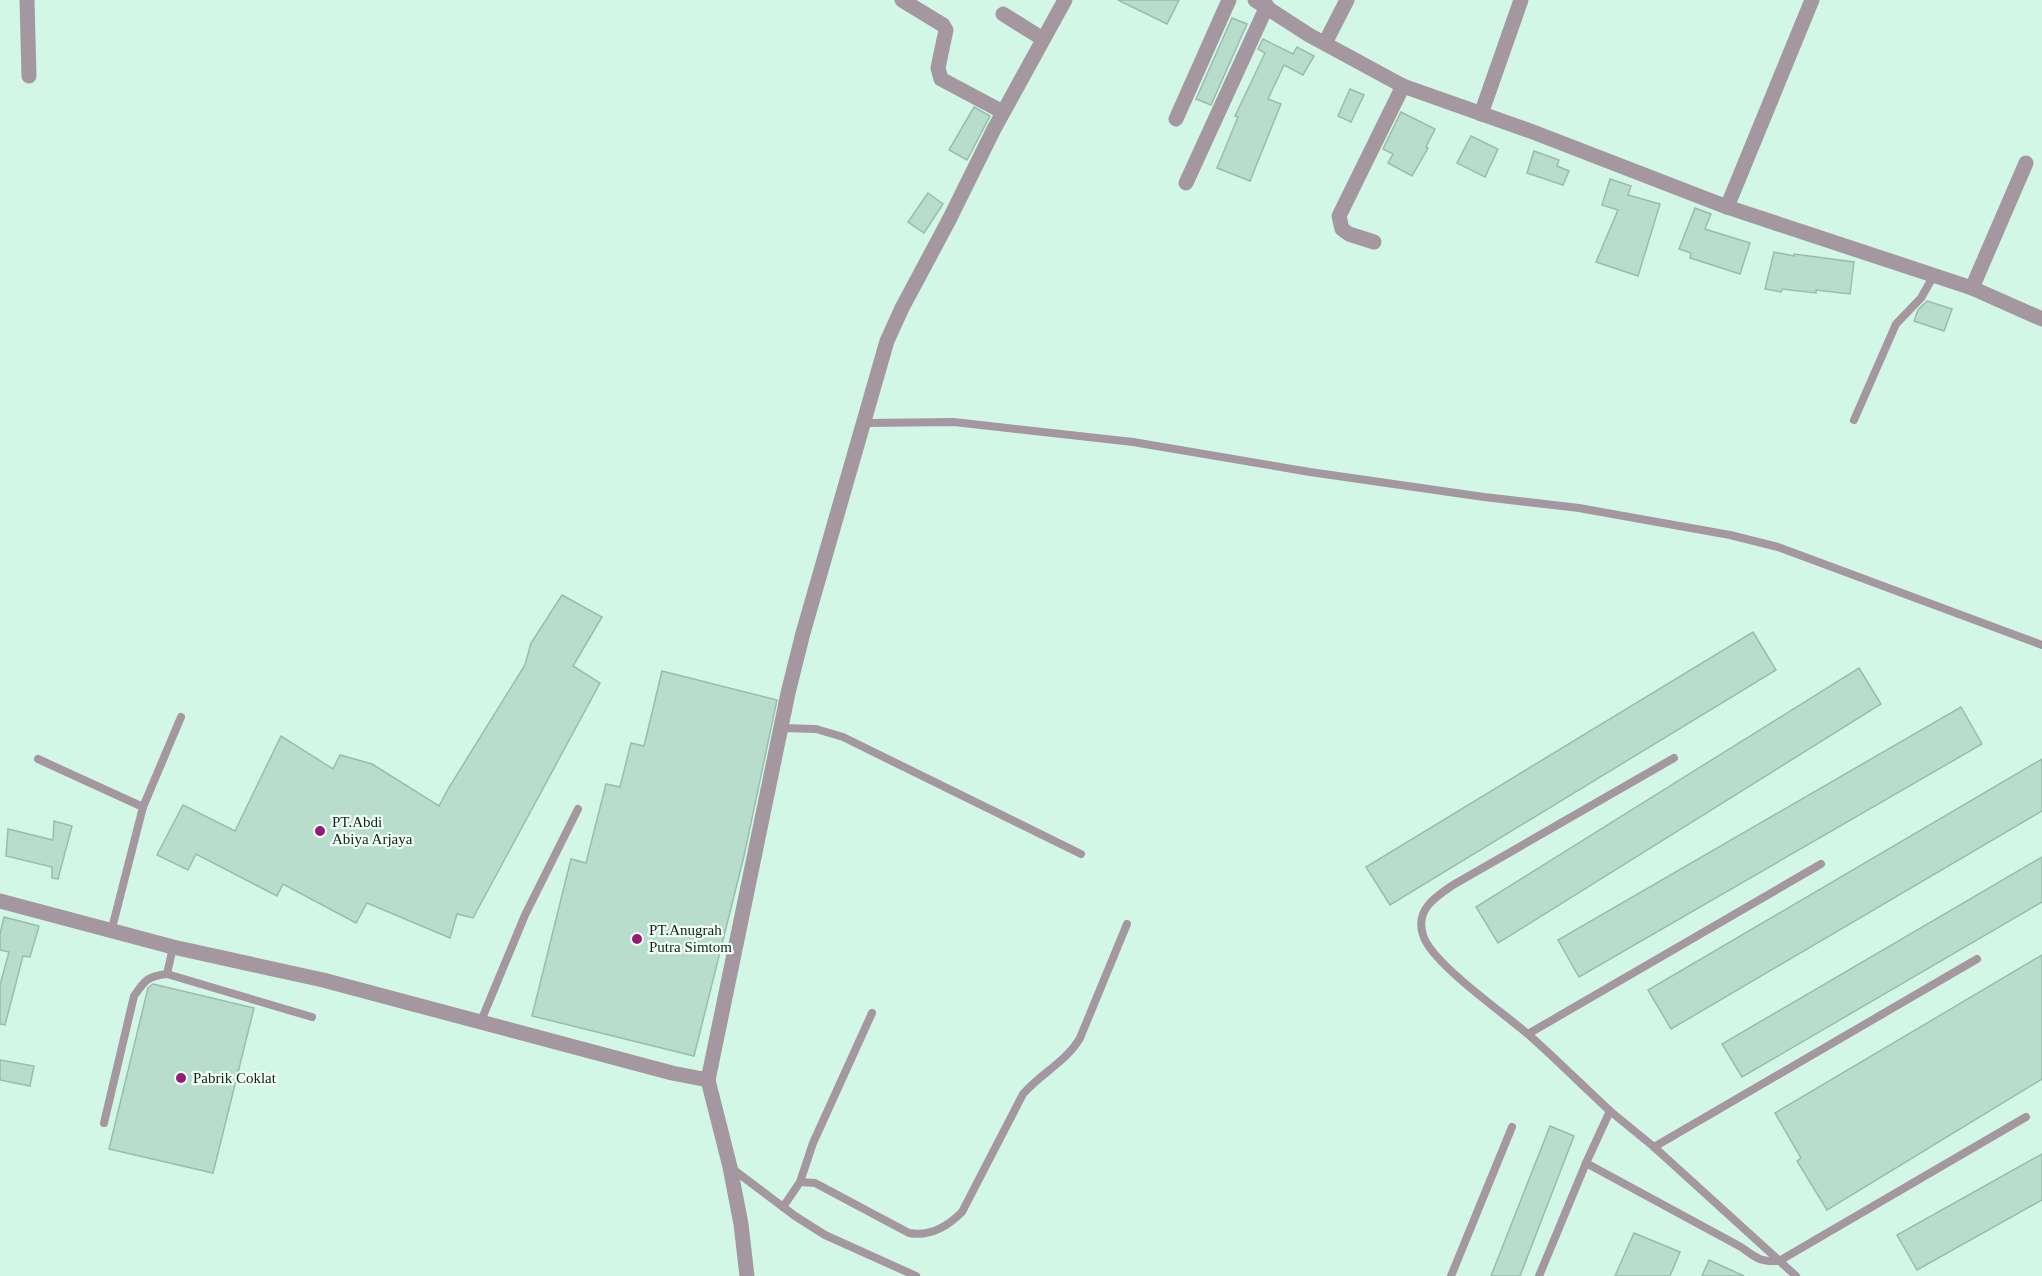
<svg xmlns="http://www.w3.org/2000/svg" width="2042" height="1276" font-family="Georgia,serif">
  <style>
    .building { fill: #b9ddcd; stroke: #99bcad; stroke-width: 1.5 }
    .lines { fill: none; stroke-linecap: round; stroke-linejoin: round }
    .service { stroke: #a4979f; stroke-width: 8 }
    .minor { stroke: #a4979f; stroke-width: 15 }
    .poi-dot { fill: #951b77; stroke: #f0fff8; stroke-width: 2 }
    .labels { text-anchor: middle; stroke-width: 4.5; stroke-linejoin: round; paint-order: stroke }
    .poi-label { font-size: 15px; fill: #12201a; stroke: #f0fff8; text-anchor: start }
  </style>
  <rect width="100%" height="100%" fill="#d3f7e7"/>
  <g class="building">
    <polygon points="1118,0 1179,0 1167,24"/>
    <polygon points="1232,18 1247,24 1211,105 1196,99"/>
    <polygon points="1263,39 1293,54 1297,47 1314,56 1303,75 1284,65 1268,99 1281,104 1250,181 1217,168 1238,117 1235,116 1265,53 1258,49"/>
    <polygon points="1350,89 1364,95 1351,122 1338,116"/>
    <polygon points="974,107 990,116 967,160 949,150"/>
    <polygon points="1401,112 1435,129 1426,147 1428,148 1412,176 1388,163 1393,154 1383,149"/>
    <polygon points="1471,136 1498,149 1485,177 1457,163"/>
    <polygon points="1534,151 1559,160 1557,166 1569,171 1563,185 1527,173"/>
    <polygon points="1610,179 1631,186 1628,195 1660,204 1638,276 1596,262 1618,210 1602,205"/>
    <polygon points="928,193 943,204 924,233 908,222"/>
    <polygon points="1695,208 1711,214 1705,229 1750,243 1740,274 1690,258 1691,253 1679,249"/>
    <polygon points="1774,252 1794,256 1794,254 1854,262 1850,294 1816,290 1816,293 1782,289 1781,292 1765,289"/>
    <polygon points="1927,301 1952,309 1944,331 1914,321 1918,310"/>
    <polygon points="562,595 602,617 573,666 600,683 473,918 457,914 450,938 367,903 356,923 283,884 277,896 196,854 188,870 157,855 183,805 235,831 281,736 333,769 340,755 372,764 439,806 448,789 525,665 531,643"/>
    <polygon points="1753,632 1776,670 1390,905 1366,867"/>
    <polygon points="1859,668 1881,704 1498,943 1476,907"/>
    <polygon points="662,671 777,700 744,856 694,1056 532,1016 571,859 586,863 606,784 620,787 631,743 644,746"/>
    <polygon points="1961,707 1982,744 1579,977 1558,940"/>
    <polygon points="2042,759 2042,811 1671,1029 1648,990"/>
    <polygon points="54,821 72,826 58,879 52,878 52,867 6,856 8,829 53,840"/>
    <polygon points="2042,857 2042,902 1742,1077 1722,1044"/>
    <polygon points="4,917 39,926 30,957 23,956 5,1025 0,1024 0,985 9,952 0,950 0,934"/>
    <polygon points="2042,955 2042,1079 1827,1210 1797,1161 1801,1158 1775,1113"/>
    <polygon points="153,984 254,1008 213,1173 109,1149 148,988"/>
    <polygon points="0,1060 34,1066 30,1086 0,1080"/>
    <polygon points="1550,1126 1574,1136 1520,1276 1491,1276"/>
    <polygon points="2042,1154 2042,1200 1917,1270 1897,1235"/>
    <polygon points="1634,1233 1680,1252 1670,1276 1615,1276"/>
    <polygon points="1709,1260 1744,1276 1702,1276"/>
  </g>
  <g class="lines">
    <g class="service">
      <polyline points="1854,420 1896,324 1921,298 1934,275"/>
      <polyline points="865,423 954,422 1133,442 1310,472 1484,497 1579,508 1730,535 1778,547 2042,645"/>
      <polyline points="781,728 816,729 843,737 1081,854"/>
      <polyline points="38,759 143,807"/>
      <polyline points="111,932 143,807 181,717"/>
      <polyline points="173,947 167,974 312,1017"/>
      <polyline points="481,1021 525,915 578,809"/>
      <polyline points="1528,1034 1821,864"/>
      <polyline points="1610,1111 1654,1147 1796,1276"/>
      <path d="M104 1123 134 996C145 980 148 976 167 974"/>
      <polyline points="1654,1147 1977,959"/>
      <path d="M1586 1163 1741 1247C1756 1258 1760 1262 1779 1261L2026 1117"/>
      <polyline points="730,1167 795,1216 825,1235 916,1276"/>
      <polyline points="800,1182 813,1143 872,1013"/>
      <path d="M783 1207 800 1182 815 1183 909 1233C930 1237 947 1227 962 1212L1023 1094C1041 1073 1066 1062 1080 1038L1127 924"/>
      <polyline points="1451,1276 1512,1127"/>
      <path d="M1539 1276 1586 1163 1610 1111C1583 1086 1557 1060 1529 1035 1505 1014 1431 963 1423 935 1415 910 1435 897 1453 885L1674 758"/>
    </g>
    <g class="minor">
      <polyline points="27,0 29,76"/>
      <polyline points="902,0 943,25 946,30 938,68 941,79 1003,112"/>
      <polyline points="1255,0 1309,35 1403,86 1533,132 1727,207 1972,288 2042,319"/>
      <polyline points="1003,14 1043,39"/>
      <polyline points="1325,43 1347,0"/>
      <polyline points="1481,114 1521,0"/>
      <polyline points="1176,119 1229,0"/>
      <polyline points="1186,183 1267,6"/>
      <polyline points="1727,207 1812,0"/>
      <polyline points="1374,242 1349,234 1342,229 1339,216 1403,86"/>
      <polyline points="1972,288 2026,163"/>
      <polyline points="0,901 173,947 323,980 672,1073 708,1080 788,693 803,633 887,341 902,308 949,220 994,129 1065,0"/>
      <polyline points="708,1080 730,1167 741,1224 747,1276"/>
    </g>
  </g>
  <g class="poi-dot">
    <circle cx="320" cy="831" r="6"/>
    <circle cx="637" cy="939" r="6"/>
    <circle cx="181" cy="1078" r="6"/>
  </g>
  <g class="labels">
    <g class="poi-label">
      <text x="332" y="827">PT.Abdi<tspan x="332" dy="17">Abiya Arjaya</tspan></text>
      <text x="649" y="935">PT.Anugrah<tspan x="649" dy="17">Putra Simtom</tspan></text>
      <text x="193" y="1083">Pabrik Coklat</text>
    </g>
  </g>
</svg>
